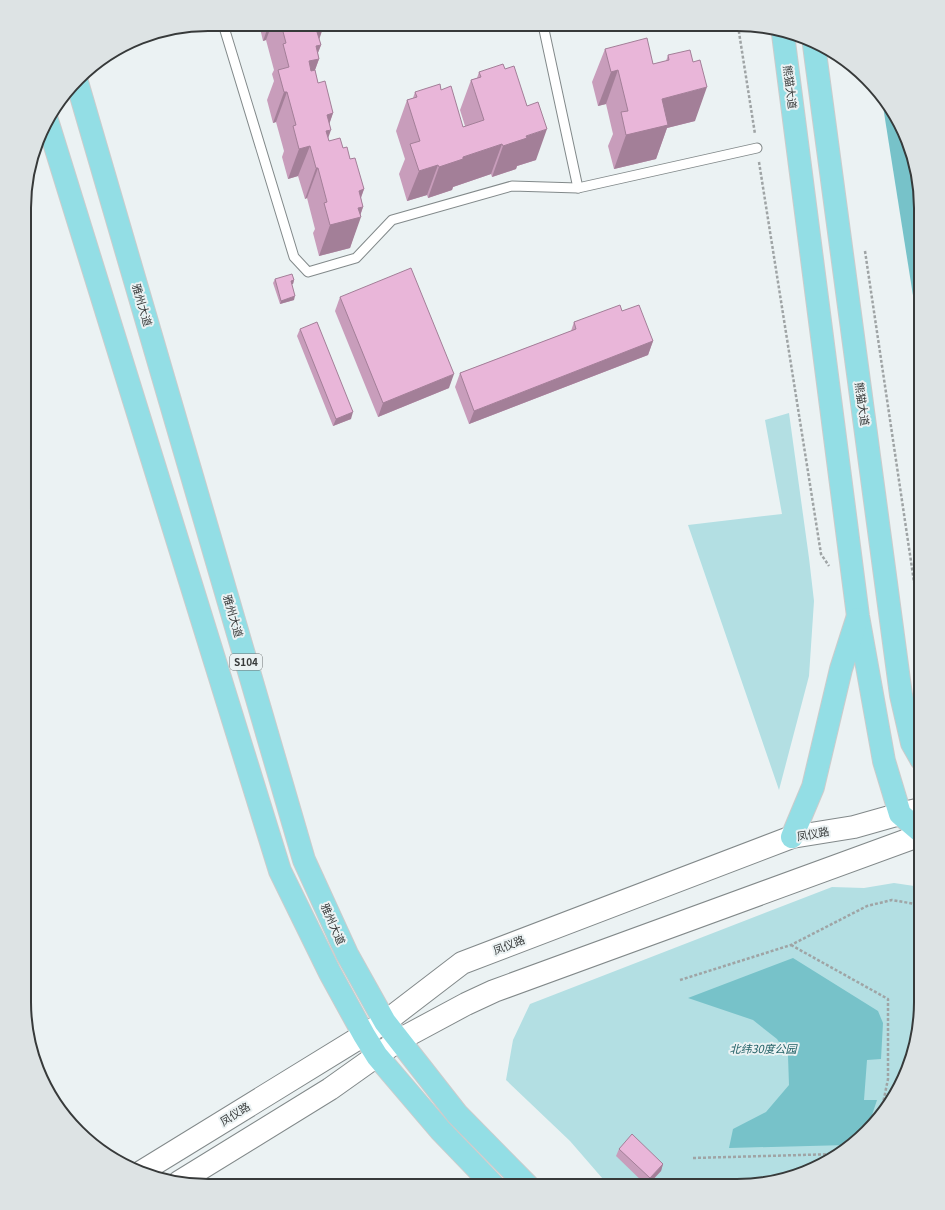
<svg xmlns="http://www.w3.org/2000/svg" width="945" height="1210" font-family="Georgia,'Noto Sans SC',serif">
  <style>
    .green { fill: #b3dfe3 }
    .water { fill: #77c2c9 }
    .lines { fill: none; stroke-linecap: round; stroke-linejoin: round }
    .service-casing { stroke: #82898a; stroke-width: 11 }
    .secondary-casing { stroke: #82898a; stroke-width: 24 }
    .primary-casing { stroke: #cbcccc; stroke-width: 24 }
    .path { stroke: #9fa4a5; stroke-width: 2.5; stroke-dasharray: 3 2; stroke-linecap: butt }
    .service { stroke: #fff; stroke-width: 9 }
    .secondary { stroke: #fff; stroke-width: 22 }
    .primary { stroke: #93dee5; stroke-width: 22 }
    .wall { fill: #c89dbb }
    .shaded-wall { fill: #a37f98 }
    .building { fill: #e9b6d9; stroke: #a37f98 }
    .labels { text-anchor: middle; stroke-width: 4; stroke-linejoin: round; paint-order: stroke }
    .shield { fill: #ebf2f3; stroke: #6d7172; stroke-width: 1 }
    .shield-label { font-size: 10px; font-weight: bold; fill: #373a3a }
    .street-label { font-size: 11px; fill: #373a3a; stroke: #ebf2f3 }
    .park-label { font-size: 11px; font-style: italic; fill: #226066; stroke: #ebf2f3 }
    .rim { fill: none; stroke: #373a3a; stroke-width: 2 }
  </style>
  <rect width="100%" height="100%" fill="#ebf2f3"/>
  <g class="green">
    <polygon points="789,413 809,558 814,601 809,676 779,790 688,525 782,514 765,420"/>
    <polygon points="894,883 921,887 921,1014 911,1061 890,1104 829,1162 749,1186 609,1186 570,1141 506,1080 513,1040 530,1004 832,887 864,888"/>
  </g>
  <g class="water">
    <polygon points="882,100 897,116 915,160 921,207 921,346"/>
    <polygon points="793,958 878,1011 883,1023 881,1059 867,1060 864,1100 877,1100 869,1124 847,1145 729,1148 733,1129 766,1112 789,1085 788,1056 777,1039 753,1020 688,998"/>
  </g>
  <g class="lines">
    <defs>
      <g id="service">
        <polyline points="223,24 294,257 308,272 356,258 392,220 512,186 578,188 757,148"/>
        <polyline points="543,25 578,188"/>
      </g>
      <g id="secondary">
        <polyline points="141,1172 385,1022 462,963 792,837 854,827 900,814 921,809"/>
        <polyline points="179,1182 330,1089 399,1040 466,1004 494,991 921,835"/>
      </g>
      <g id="primary">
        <polyline points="783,34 858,616 884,761 900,814 921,832"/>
        <polyline points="814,45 901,695 912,743 921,759"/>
        <polyline points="77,82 304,860 347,954 385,1022 457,1114 528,1186"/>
        <polyline points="47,120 280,871 330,973 364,1035 377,1056 441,1131 494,1186"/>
        <polyline points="792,837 813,787 841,669 857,619"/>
      </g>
    </defs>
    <use href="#service" class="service-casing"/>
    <use href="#secondary" class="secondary-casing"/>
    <use href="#primary" class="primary-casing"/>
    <g class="path">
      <polyline points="738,26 755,134"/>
      <polyline points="759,162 821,554 829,566"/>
      <polyline points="865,251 921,629"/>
      <polyline points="791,945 888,999 888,1079 881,1113"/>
      <polyline points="680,980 791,945 867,906 892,900 921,905"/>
      <polyline points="693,1158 837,1154"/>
    </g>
    <use href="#service" class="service"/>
    <use href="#secondary" class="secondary"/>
    <use href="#primary" class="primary"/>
  </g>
  <g class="wall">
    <polygon points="259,24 321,24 319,39 321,45 318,53 319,59 315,70 318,83 333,113 329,124 328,138 329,141 343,148 350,159 364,189 361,198 363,207 350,248 319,256 313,233 315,229 307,198 305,199 298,176 288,179 282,157 284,151 276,122 273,123 267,100 274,81 272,74 274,70 266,40 263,41"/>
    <polygon points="605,49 653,64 666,61 668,55 695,121 667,128 656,159 614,169 608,146 613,134 606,104 598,106 592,82"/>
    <polygon points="479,72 536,160 517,166 516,169 492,177 491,174 453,187 452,190 428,198 427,195 407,201 399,174 405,159 396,131 407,100 413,98 415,92 441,90 463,127 465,126 460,110 471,80 477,78"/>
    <polygon points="275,279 294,280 293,284 291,284 294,300 280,304 273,283"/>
    <polygon points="340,297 449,388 378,417 335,311"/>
    <polygon points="622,311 653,341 648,355 469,424 455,387 460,373 571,331 574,322"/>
    <polygon points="300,329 351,419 333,426 297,336"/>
    <polygon points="619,1149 663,1164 661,1171 647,1186 616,1156"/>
  </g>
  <g class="shaded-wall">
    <polygon points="269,24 272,24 266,40 263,41"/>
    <polygon points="322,31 317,46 321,45 315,60 319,59 308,89 298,92 317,32"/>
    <polygon points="618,70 606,104 598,106 611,72"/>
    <polygon points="707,87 695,121 667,128 656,159 614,169 626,135 662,99"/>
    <polygon points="284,92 287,92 276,122 273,123"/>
    <polygon points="333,113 327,131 331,130 320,161 327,115"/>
    <polygon points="547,129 536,160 517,166 516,169 492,177 503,146 526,136"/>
    <polygon points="502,144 491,174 453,187 452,190 428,198 439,167 463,157"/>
    <polygon points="310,146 298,176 288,179 299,149"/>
    <polygon points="438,165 427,195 407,201 419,171"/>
    <polygon points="316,168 318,168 307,198 305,199"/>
    <polygon points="364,189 353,219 358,208 363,207 359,218 361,217 350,248 319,256 330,225 359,191"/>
    <polygon points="294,280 293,284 289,285 291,281"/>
    <polygon points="295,296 294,300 280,304 281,301"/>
    <polygon points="653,341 648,355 469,424 474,411"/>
    <polygon points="454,374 449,388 378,417 383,403"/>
    <polygon points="353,412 351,419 333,426 336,419"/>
    <polygon points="663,1164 661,1171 647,1186 650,1178"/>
  </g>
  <g class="building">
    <polygon points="281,24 321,24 322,31 317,32 321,45 316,46 319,59 309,61 311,71 315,70 318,83 325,81 333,113 327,115 331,130 326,131 329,141 340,138 343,148 347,147 350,159 355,158 364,189 359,191 363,207 358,208 361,217 330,225 324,203 327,202 318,168 316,168 310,146 299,149 293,126 296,125 287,92 284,92 278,70 289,67 283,44 286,43"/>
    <polygon points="647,38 653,64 669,60 668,55 690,50 693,62 700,60 707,87 662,99 668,125 626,135 621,112 628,111 618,70 611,72 605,49"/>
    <polygon points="503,64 505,69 514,66 527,106 538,102 547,129 526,136 527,138 503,146 502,144 463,157 463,159 439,167 438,165 419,171 410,144 420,141 407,100 417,97 415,92 440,84 441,90 451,86 463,127 484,120 471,80 481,77 479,72"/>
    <polygon points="411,268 454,374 383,403 340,297"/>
    <polygon points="292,274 294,280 291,281 295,296 281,301 275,279"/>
    <polygon points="620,305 622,311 639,305 653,341 474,411 460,373 576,329 574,322"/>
    <polygon points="317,322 353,412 336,419 300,329"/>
    <polygon points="632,1134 663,1164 650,1178 619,1149"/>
  </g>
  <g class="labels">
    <rect class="shield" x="230" y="654" width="32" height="16" rx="3"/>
    <g class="shield-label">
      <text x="246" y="666">S104</text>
    </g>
    <g class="street-label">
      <text transform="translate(790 87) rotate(83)" y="4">熊猫大道</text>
      <text transform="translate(142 305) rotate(74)" y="4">雅州大道</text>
      <text transform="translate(862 404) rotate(82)" y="4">熊猫大道</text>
      <text transform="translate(233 616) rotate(74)" y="4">雅州大道</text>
      <text transform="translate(813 834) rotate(-10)" y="4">凤仪路</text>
      <text transform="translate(333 924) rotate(66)" y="4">雅州大道</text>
      <text transform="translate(509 945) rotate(-21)" y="4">凤仪路</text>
      <text transform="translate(235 1114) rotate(-32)" y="4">凤仪路</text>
    </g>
    <g class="park-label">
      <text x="763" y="1053">北纬30度公园</text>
    </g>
  </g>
  <path d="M0 0H945V1210H0ZM208 31H737A177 177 0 0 1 914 208V1002A177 177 0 0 1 737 1179H208A177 177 0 0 1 31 1002V208A177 177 0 0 1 208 31Z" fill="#dde3e4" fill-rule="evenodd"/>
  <path class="rim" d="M208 31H737A177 177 0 0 1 914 208V1002A177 177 0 0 1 737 1179H208A177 177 0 0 1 31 1002V208A177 177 0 0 1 208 31Z"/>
</svg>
